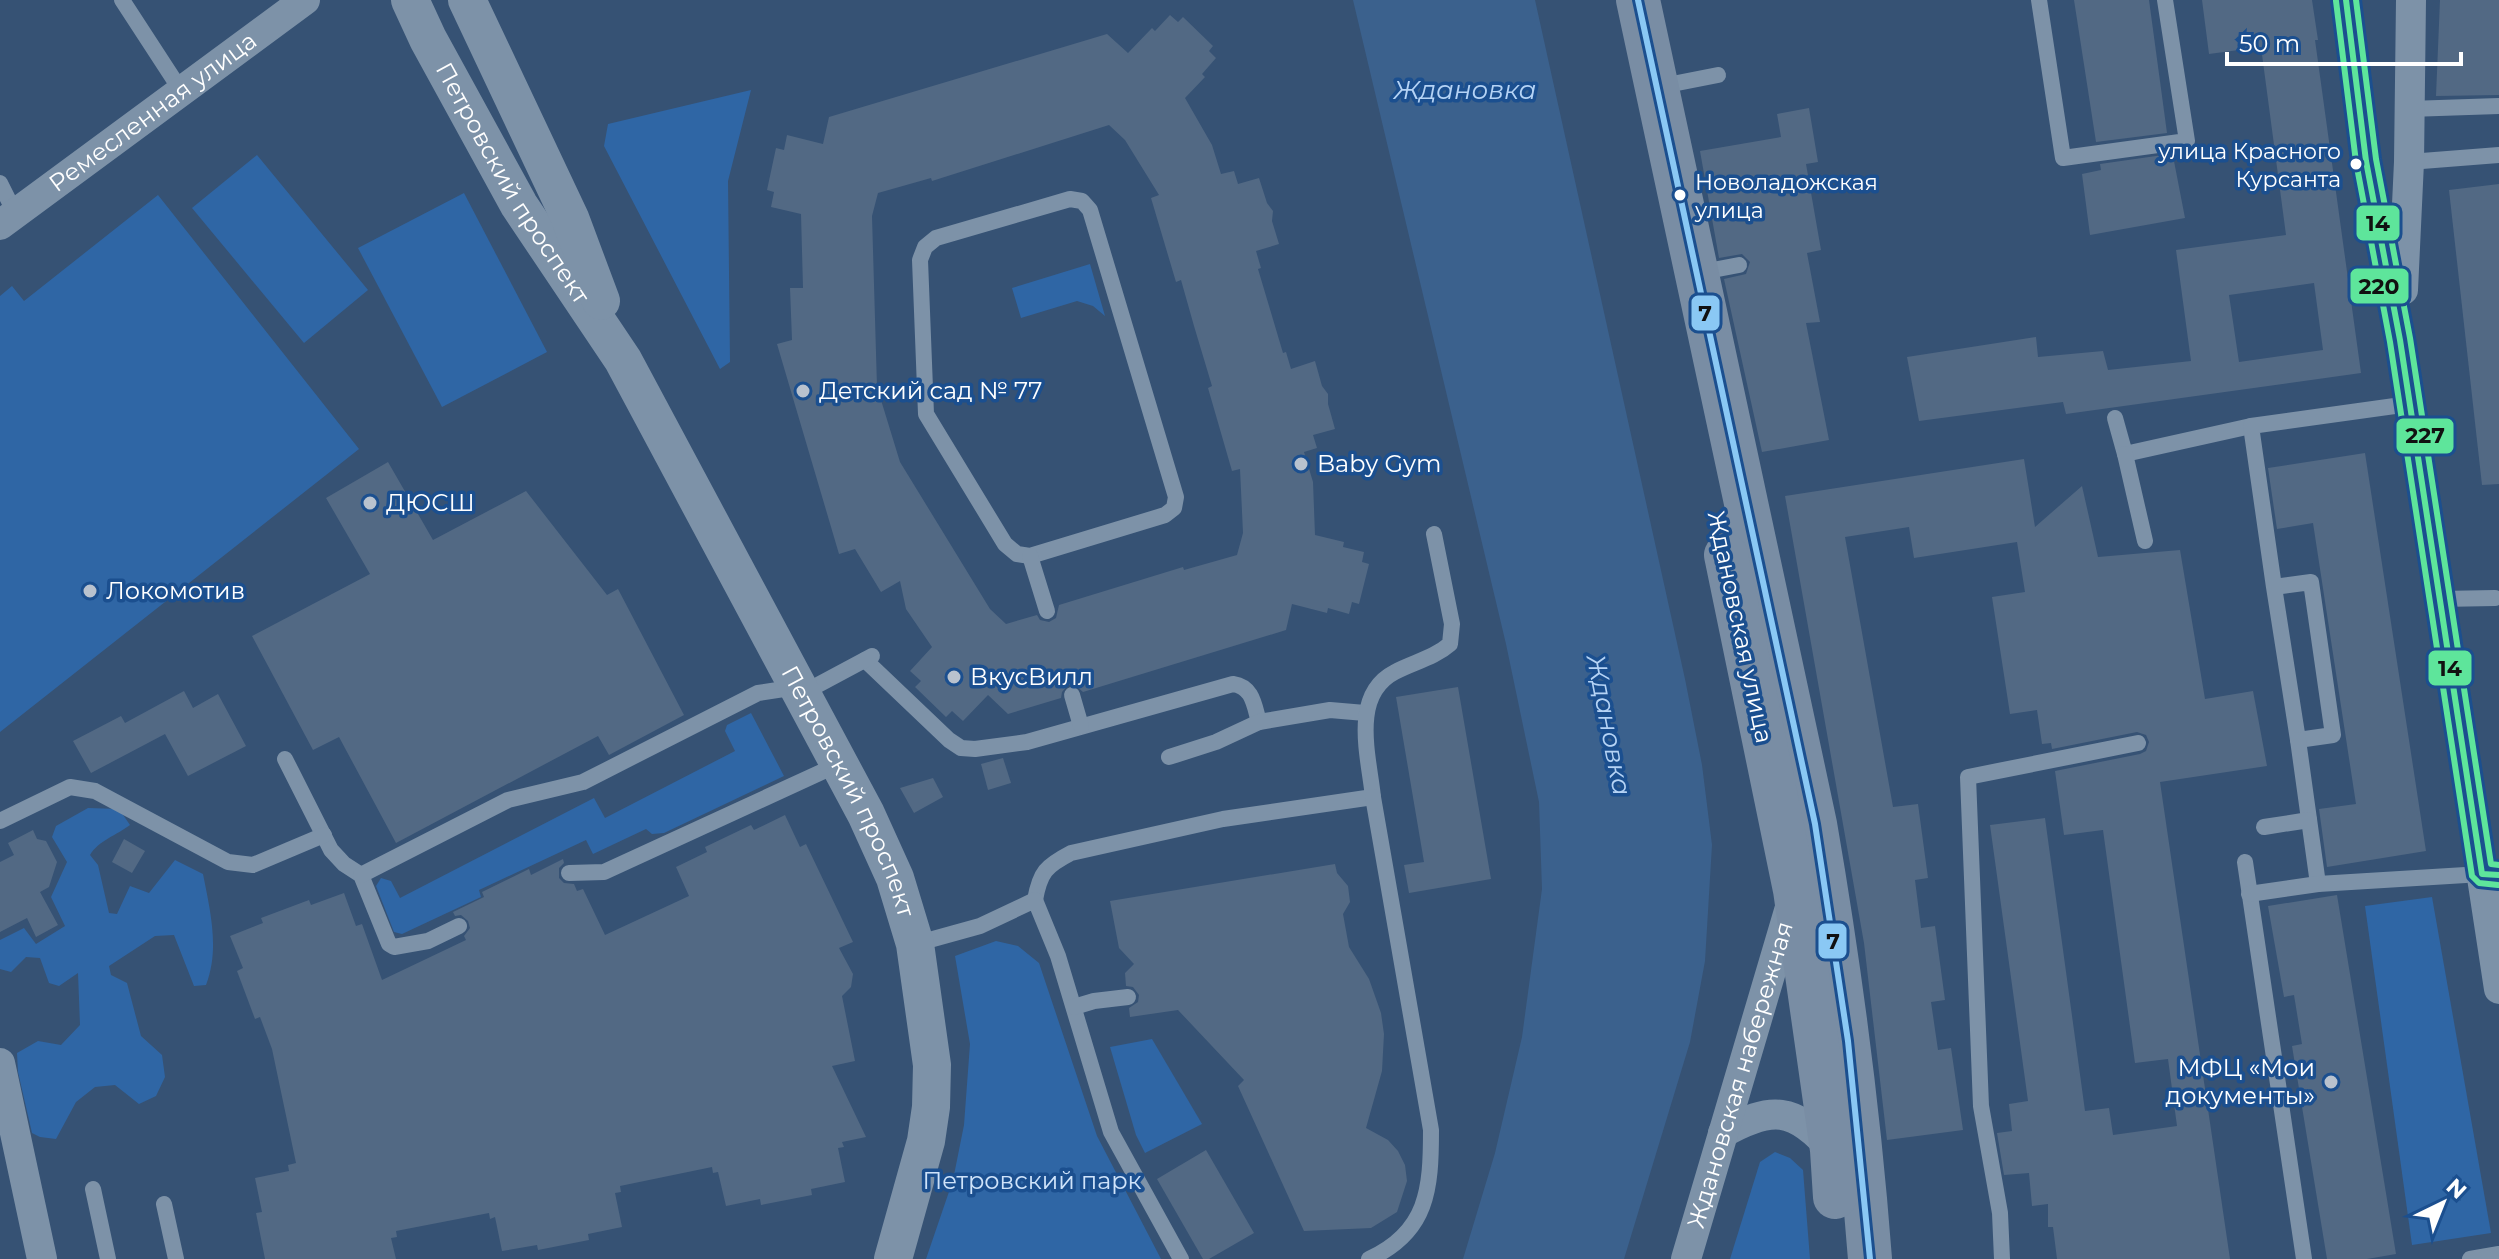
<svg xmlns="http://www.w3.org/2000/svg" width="2499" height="1259" font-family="Montserrat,sans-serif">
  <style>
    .green { fill: #2f66a5 }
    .water { fill: #3b618d }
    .building { fill: #526984; fill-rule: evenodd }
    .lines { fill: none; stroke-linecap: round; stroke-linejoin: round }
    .service { stroke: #7d92a8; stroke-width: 16 }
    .minor { stroke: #7d92a8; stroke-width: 30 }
    .tertiary { stroke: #7d92a8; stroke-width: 38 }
    .secondary { stroke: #798da4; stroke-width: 44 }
    .bus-1-casing { stroke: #1b4f8f; stroke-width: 12 }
    .bus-2-casing { stroke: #1b4f8f; stroke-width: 12 }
    .bus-3-casing { stroke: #1b4f8f; stroke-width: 12 }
    .bus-4-casing { stroke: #1b4f8f; stroke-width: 12 }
    .bus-1 { stroke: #8ac8f4; stroke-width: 6 }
    .bus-2 { stroke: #5ee59b; stroke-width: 6 }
    .bus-3 { stroke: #5ee59b; stroke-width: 6 }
    .bus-4 { stroke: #5ee59b; stroke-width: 6 }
    .bus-dot { fill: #fff; stroke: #1b4f8f; stroke-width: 3 }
    .poi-dot { fill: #b9c2ce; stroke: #1b4f8f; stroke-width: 3 }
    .labels { text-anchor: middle; stroke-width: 7; stroke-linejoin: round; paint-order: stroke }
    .bus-label { font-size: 22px; fill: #fff; stroke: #1b4f8f; text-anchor: end }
    .street-label { font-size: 24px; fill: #fff; stroke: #1b4f8f }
    .poi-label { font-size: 24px; fill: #fff; stroke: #1b4f8f; text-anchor: start }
    .park-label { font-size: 24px; fill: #cfe3fa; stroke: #1b4f8f }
    .water-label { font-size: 26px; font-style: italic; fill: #b5d3f5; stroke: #1b4f8f }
    .line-badge { stroke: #1b4f8f; stroke-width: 3 }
    .pale-badge-label { font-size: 22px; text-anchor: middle; font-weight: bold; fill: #111 }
  </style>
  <rect width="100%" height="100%" fill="#365274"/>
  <g class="green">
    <polygon points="751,90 728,181 730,362 720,369 604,146 608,124"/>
    <polygon points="257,155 368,290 304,343 192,208"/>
    <polygon points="464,193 547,352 442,407 358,248"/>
    <polygon points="158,195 359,449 0,732 0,296 12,286 24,301"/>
    <polygon points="1090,264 1105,316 1093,306 1077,301 1021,318 1012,288"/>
    <polygon points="751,713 784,776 664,833 652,834 646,829 593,854 586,840 479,890 481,897 402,934 394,932 376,886 381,878 391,881 400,898 594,798 605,818 735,751 725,731 727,725"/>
    <path d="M88 808 119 809 130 825C117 835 98 841 90 855L98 865 109 913 117 914 130 886 149 893 175 860 203 874C210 910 220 949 206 985L194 986 174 935 155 936 109 966 111 975 127 983 141 1036 162 1055 165 1077 156 1096 139 1104 115 1085 95 1087 76 1102 56 1139 40 1137 32 1133 18 1072 17 1053 38 1041 61 1045 80 1025 78 973 59 986 49 983 40 958 26 957 11 972 0 969V940L24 928 36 944 65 926 51 897 67 862 52 837 56 826Z"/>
    <polygon points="2432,897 2491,1233 2412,1245 2365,906"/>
    <polygon points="996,941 1018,946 1039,963 1097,1136 1161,1259 926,1259 953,1180 964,1125 970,1044 955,956"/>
    <polygon points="1152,1039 1202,1124 1145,1153 1136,1135 1110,1047"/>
    <polygon points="1775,1152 1790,1158 1803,1170 1810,1259 1730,1259 1760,1162"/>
  </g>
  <polygon class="water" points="1353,0 1535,0 1685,679 1702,765 1712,845 1705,961 1690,1042 1624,1259 1463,1259 1495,1153 1522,1037 1542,889 1539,802 1506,644"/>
  <g class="building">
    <polygon points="2074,0 2149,0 2167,133 2096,142"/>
    <path d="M2202 0H2312L2318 40H2315L2361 373 2066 414 2063 402 1919 421 1907 357 2036 337 2038 357 2103 351 2108 370 2191 361 2176 250 2286 235 2261 47 2209 54ZM2314 283 2323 350 2239 362 2229 295Z"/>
    <polygon points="2440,0 2499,0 2499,95 2436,96"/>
    <path d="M1170 15 1178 22 1183 17 1213 46 1209 51 1216 58 1202 74 1205 77 1185 98 1212 145 1221 174 1234 171 1238 184 1259 178 1267 203 1273 211 1272 221 1279 244 1256 251 1261 268 1258 269 1283 353 1286 352 1291 369 1315 361 1322 386 1328 394V404L1335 429 1313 435 1317 448 1304 452 1313 482 1315 535 1344 542 1343 547 1364 552 1362 562 1369 564 1359 604 1352 602 1349 614 1328 608 1327 613 1292 604 1286 630 1083 692 1075 685H1068L1062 692 1061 698 1008 714 988 695 963 721 952 711 946 717 915 687 921 681 910 671 932 647 906 609 900 581 881 592 855 549 839 554 777 344 792 340 790 288H803L801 214 771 207 774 192 767 190 776 148 784 150 787 135 823 144 829 117 1107 34 1128 53 1152 28 1155 31ZM1109 125 1125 140 1159 195 1151 198 1176 282 1181 280 1194 326 1212 386 1208 388 1232 471 1240 469 1243 533 1237 555 1184 570 1183 567 1059 605 1056 618 1049 622 1040 620 1037 615 1006 624 990 609 900 462 877 387 872 216 878 193 931 178 932 181Z"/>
    <polygon points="1809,108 1818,162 1806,164 1821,250 1807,253 1820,322 1806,323 1829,440 1762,452 1724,279 1746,274 1750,262 1742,254 1719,258 1700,151 1781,137 1777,114"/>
    <polygon points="2170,154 2173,156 2185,218 2090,235 2082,174 2101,170 2100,164"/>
    <polygon points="2499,184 2499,484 2482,485 2449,190"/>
    <polygon points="2365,453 2426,851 2327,867 2319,809 2356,804 2313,523 2277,529 2268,468"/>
    <polygon points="2024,459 2035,527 2082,486 2098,557 2180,550 2205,699 2253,691 2267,766 2160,782 2230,1259 2057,1259 2053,1227 2048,1227 2048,1204 2032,1206 2029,1173 2004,1175 1997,1133 2012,1131 2009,1104 2028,1101 1990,825 2045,818 2085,1111 2109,1108 2113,1135 2177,1126 2168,1059 2135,1063 2103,830 2064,835 2055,771 2140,754 2146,751 2149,742 2146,735 2137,732 2052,749 2051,743 2042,744 2037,710 2010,714 1992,597 2025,592 2017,542 1914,558 1909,527 1845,537 1893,807 1918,804 1928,878 1915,880 1921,928 1935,926 1945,1000 1931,1002 1938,1050 1951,1048 1963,1130 1887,1140 1864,943 1785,496"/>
    <polygon points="388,462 433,540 526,491 607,595 618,589 684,715 609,755 598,736 396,843 339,737 313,750 252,636 370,574 326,498"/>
    <polygon points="1458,687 1491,879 1409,893 1404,865 1424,862 1396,697"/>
    <polygon points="184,691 193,708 218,694 246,746 188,776 165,734 91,773 73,741 121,716 125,723"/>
    <polygon points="1003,758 1011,783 988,790 981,764"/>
    <polygon points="933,778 943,797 914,813 900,788"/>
    <polygon points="785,815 800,847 806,844 853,942 839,948 853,974 851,987 842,996 855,1061 832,1066 866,1137 842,1142 844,1147 838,1148 845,1182 811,1189 812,1195 761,1205 760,1199 726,1206 718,1172 713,1173 712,1167 620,1186 621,1192 615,1193 622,1227 588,1234 589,1240 538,1250 537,1245 502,1251 495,1217 490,1219 489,1213 396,1231 397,1237 391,1238 396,1259 265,1259 256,1213 262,1212 255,1178 289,1171 288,1165 296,1163 272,1049 260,1017 255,1019 237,971 243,968 230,936 263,923 261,918 309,900 311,905 344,893 356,926 362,924 382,980 466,940 464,936 470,928 468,921 461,915 455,916 453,912 484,897 482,892 529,869 531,875 563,859 564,863 559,868 559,878 564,883 574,884 577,891 583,889 605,935 689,896 676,867 707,852 705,847 751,825 754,830"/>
    <polygon points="33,830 37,839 46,841 57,862 49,887 40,892 58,925 36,937 27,918 0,932 0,862 14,855 8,843"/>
    <polygon points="124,839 145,851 132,873 112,862"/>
    <polygon points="1335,864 1337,873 1348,886 1350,902 1343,914 1349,947 1369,979 1381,1013 1384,1034 1382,1071 1366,1128 1388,1140 1398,1151 1405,1165 1407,1181 1397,1212 1371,1228 1304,1231 1238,1086 1244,1080 1178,1010 1130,1017 1129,1008 1138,1002 1139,995 1133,987 1126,986 1125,973 1134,964 1119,948 1110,901"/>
    <polygon points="2337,895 2396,1254 2367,1259 2327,1259 2292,1046 2302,1044 2294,995 2284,997 2268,906"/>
    <polygon points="1206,1150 1254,1233 1209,1259 1203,1259 1157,1179"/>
  </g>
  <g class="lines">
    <g class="service">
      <polyline points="122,0 180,89"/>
      <polyline points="2039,0 2063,158 2187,141 2165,0"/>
      <polyline points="1657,87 1718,75"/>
      <polyline points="2409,109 2499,106"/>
      <polyline points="2409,162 2499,155"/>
      <polyline points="0,183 15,213"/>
      <polygon points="1070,199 1082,201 1090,210 1176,497 1174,508 1165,515 1030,556 1017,554 1005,544 926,414 920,260 925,247 936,238"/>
      <polyline points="1697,273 1739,265"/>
      <polyline points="2115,418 2125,454 2251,426"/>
      <polyline points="2125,454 2145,541"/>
      <polyline points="1030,556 1047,611"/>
      <polyline points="2274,587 2298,740 2333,735 2311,582 2274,587 2251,426 2409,404"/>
      <polyline points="2440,599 2495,598"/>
      <path d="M865 660 949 740 961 748 975 749 1027 742 1233 684C1253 687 1254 705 1259 722"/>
      <polyline points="801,694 872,656"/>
      <polyline points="1072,695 1081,726"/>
      <polyline points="2298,740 2318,884"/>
      <polyline points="1169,757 1216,742 1259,722 1330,710 1365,713"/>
      <polyline points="285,759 331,850 344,864 361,875 389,944 394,947 428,941 459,926"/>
      <polyline points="0,821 70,787 95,791 228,862 253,865 324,835"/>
      <polyline points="2264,827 2309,820"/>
      <polyline points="2245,862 2304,1259"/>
      <polyline points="569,873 604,872 839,764"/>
      <polyline points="361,875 508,800 583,782 758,693 797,687"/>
      <polyline points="2249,894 2318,884 2482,874"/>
      <path d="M1035 900C1040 872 1046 866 1071 853L1223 819 1373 797C1369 757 1350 695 1395 672 1414 662 1434 658 1450 644L1452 624 1434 534"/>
      <polyline points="915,944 980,926 1035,900 1058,956 1111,1132 1181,1259"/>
      <polyline points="1074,1007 1094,1001 1128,997"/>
      <polyline points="93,1189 108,1259"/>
      <polyline points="164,1204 176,1259"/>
      <path d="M1369 1259C1428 1232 1431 1189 1431 1130L1373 797"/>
      <polyline points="2002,1259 2000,1213 1981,1106 1968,777 2138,743"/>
      <polyline points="2470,1259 2499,1254"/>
    </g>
    <g class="minor">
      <polyline points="2346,0 2366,161 2400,340 2499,989"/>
      <path id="s1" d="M0 225 305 0"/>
      <polyline points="2403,290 2409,162 2411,0"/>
      <polyline points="0,1063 42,1259"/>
      <path d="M1723 1133C1771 1106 1794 1106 1832 1150"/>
      <path id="s2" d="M1686 1259 1791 904"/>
    </g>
    <g class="tertiary">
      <path id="s3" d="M410 0 428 39 519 205 623 360 866 814 895 878 915 944 932 1065 931 1107 926 1141 893 1259"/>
      <polyline points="467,0 570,218 601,301"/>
    </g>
    <g class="secondary">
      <path d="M1638 0 1815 824C1840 969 1859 1113 1870 1259"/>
      <polyline points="1726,555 1795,890 1832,1150 1835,1197"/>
    </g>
    <defs>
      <polyline id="bus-1" points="1638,0 1815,824 1848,1041 1870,1259"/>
      <polyline id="bus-2" points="2346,0 2366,161 2400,340 2482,874 2499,875"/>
      <polyline id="bus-3" points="2336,1 2356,162 2390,342 2472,876 2479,883 2498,885"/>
      <polyline id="bus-4" points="2356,0 2376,159 2410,338 2491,864 2499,865"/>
    </defs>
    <use href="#bus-1" class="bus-1-casing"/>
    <use href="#bus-2" class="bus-2-casing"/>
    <use href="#bus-3" class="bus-3-casing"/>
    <use href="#bus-4" class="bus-4-casing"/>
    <use href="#bus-1" class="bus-1"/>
    <use href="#bus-2" class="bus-2"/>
    <use href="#bus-3" class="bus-3"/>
    <use href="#bus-4" class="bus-4"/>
  </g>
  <g class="bus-dot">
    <circle cx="2356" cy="164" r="7"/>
    <circle cx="1680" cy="195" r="7"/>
  </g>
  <g class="poi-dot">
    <circle cx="803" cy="391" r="8"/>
    <circle cx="1301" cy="464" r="8"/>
    <circle cx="370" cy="503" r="8"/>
    <circle cx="90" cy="591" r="8"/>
    <circle cx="954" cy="677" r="8"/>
    <circle cx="2331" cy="1082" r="8"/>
  </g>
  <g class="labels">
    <g class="bus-label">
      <text x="2341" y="159">улица Красного<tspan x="2341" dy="28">Курсанта</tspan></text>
      <text x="1695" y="190" text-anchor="start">Новоладожская<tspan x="1695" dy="28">улица</tspan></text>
    </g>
    <g class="street-label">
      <text dy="8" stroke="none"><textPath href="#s1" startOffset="190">Ремесленная улица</textPath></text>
      <text dy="8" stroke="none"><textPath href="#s3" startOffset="210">Петровский проспект</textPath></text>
      <text transform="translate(1740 627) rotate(78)" y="8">Ждановская улица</text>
      <text dy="8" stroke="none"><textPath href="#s3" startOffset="906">Петровский проспект</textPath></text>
      <text dy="8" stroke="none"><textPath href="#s2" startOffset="192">Ждановская набережная</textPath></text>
    </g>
    <g class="poi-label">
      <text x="819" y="399">Детский сад № 77</text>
      <text x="1317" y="472">Baby Gym</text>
      <text x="386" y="511">ДЮСШ</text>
      <text x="106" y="599">Локомотив</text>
      <text x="970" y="685">ВкусВилл</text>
      <text x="2315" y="1076" text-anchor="end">МФЦ «Мои<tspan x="2315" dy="28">документы»</tspan></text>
    </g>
    <g class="park-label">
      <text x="1032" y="1189">Петровский парк</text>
    </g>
    <g class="water-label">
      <text x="1465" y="99">Ждановка</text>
      <text transform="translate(1609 725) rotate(79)" y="9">Ждановка</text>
    </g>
  </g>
  <g class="line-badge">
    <rect x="2355" y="204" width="46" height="38" rx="8" fill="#5ee59b"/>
    <rect x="2349" y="267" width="61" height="38" rx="8" fill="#5ee59b"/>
    <rect x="1690" y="294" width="31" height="38" rx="8" fill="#8ac8f4"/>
    <rect x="2395" y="417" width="60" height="38" rx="8" fill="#5ee59b"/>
    <rect x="2427" y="649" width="46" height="38" rx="8" fill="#5ee59b"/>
    <rect x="1817" y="922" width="31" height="38" rx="8" fill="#8ac8f4"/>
  </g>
  <g class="pale-badge-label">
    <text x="2378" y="231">14</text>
    <text x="2379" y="294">220</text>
    <text x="1705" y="321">7</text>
    <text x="2425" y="443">227</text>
    <text x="2450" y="676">14</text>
    <text x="1833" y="949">7</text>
  </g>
  <g transform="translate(2443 1203) rotate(43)" stroke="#1b4f8f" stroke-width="6" paint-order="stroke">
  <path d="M0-6L14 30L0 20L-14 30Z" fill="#ffffff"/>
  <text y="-12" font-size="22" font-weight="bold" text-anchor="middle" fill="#ffffff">N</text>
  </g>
  <path d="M2227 52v12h234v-12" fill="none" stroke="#ffffff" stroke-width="4"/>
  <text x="2239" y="52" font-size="24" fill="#ffffff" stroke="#1b4f8f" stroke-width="6" paint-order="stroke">50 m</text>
</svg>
